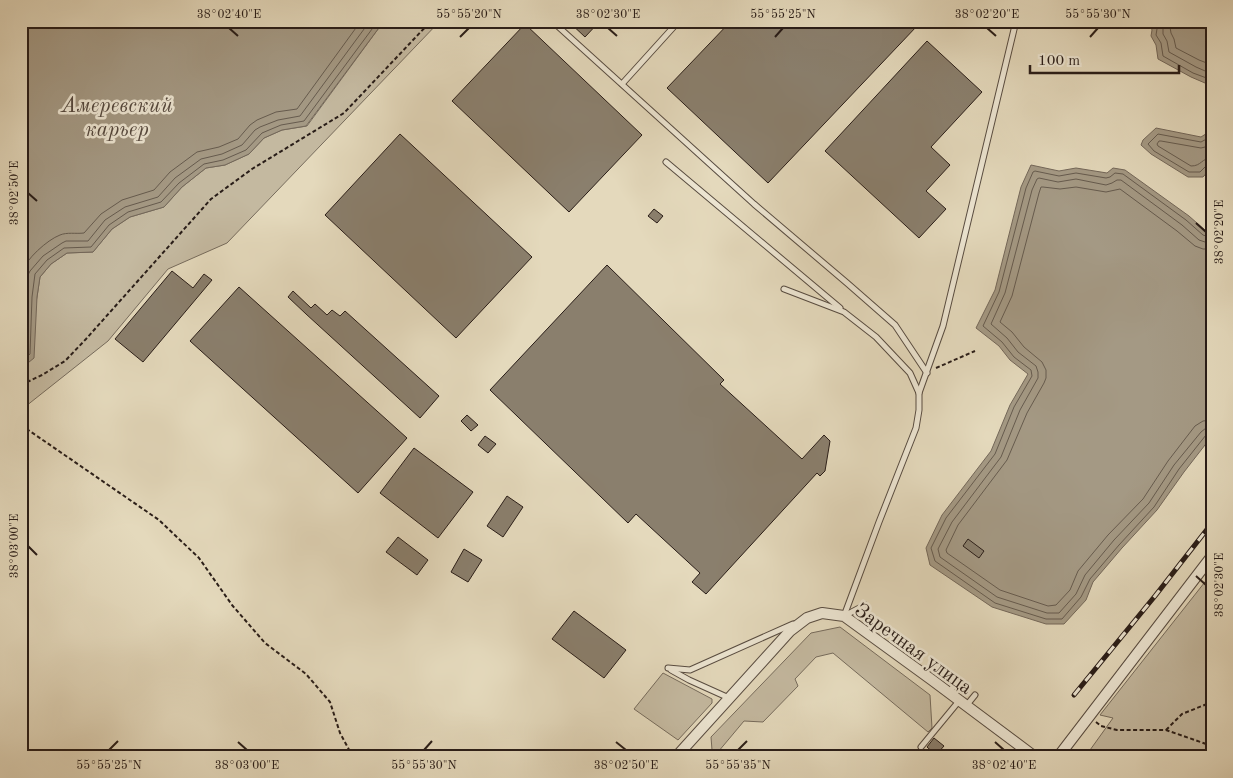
<svg xmlns="http://www.w3.org/2000/svg" width="1233" height="778" font-family="'Old Standard TT',serif">
  <style>
    .green { fill: #c4b9a0; stroke: #766b5c }
    .water { fill: #a49984; stroke: #736759 }
    .lines { fill: none; stroke-linecap: round; stroke-linejoin: round }
    .shore { stroke: #665b4e; stroke-width: 1 }
    .building { fill: #8a7f6d; stroke: #291d18 }
    .service-casing { stroke: #584c41; stroke-width: 7 }
    .minor-casing { stroke: #584c41; stroke-width: 12 }
    .path { stroke: #291d18; stroke-width: 2; stroke-dasharray: 4 2.5; stroke-linecap: butt }
    .service { stroke: #ede6d3; stroke-width: 5 }
    .minor { stroke: #ede6d3; stroke-width: 10 }
    .rail-casing { stroke: #291d18; stroke-width: 5 }
    .rail { stroke: #ede6d3; stroke-width: 3; stroke-dasharray: 9; stroke-linecap: butt }
    .ticks { fill: none; stroke: #291d18; stroke-width: 2 }
    .labels { text-anchor: middle; stroke-width: 5; stroke-linejoin: round; paint-order: stroke }
    .street-label { font-size: 20px; fill: #291d18; stroke: #ede6d3 }
    .water-label { font-size: 21px; font-style: italic; fill: #54483e; stroke: #ede6d3 }
    .neatline { fill: none; stroke: #291d18; stroke-width: 2 }
    .ticks-label { font-size: 12px; text-anchor: middle; fill: #291d18 }
  </style>
  <rect width="100%" height="100%" fill="#e4d9bc"/>
  <filter id="stains"><feTurbulence type="fractalNoise" baseFrequency=".004" numOctaves="4"/><feColorMatrix values="0 0 0 0 .2 0 0 0 0 .09 0 0 0 0 .02 0 0 0 .5 -.17"/></filter>
  <radialGradient id="worn" r=".72"><stop offset=".6" stop-color="#630" stop-opacity="0"/><stop offset="1" stop-color="#630" stop-opacity=".3"/></radialGradient>
  <g class="green">
    <polygon points="384,21 440,21 227,243 168,269 108,341 21,410 21,367 23,367 37,297 40,277 51,264 67,253 93,252 112,229 130,217 164,207 182,187 206,168 225,165 249,154 264,138 282,130 307,126"/>
    <polygon points="1212,573 1212,757 1085,757 1113,718 1100,715"/>
    <polygon points="840,627 930,695 932,728 928,732 833,653 816,657 795,679 798,686 763,722 744,721 718,752 712,750 711,737 811,633"/>
    <polygon points="663,673 712,699 712,703 678,740 634,709"/>
  </g>
  <g class="water">
    <polygon points="21,21 384,21 306,126 282,130 264,138 249,154 225,165 206,168 182,187 164,207 130,217 112,229 93,252 67,253 51,264 40,277 37,297 34,358 23,367 21,367"/>
    <polygon points="1149,21 1212,21 1212,86 1191,77 1158,59 1156,45 1151,36 1152,30"/>
    <polygon points="1156,128 1201,137 1212,130 1212,167 1203,177 1188,177 1151,154 1141,145 1143,140"/>
    <polygon points="1031,165 1059,171 1076,168 1107,173 1113,168 1125,170 1189,216 1206,231 1212,229 1212,436 1184,472 1157,510 1122,548 1093,582 1086,600 1064,624 1046,624 992,607 930,565 926,548 942,515 991,451 1010,405 1028,374 1010,360 999,346 976,328 995,290 1021,187"/>
  </g>
  <g class="lines">
    <g class="shore">
      <polyline points="1154,21 1157,29 1156,35 1161,43 1163,56 1193,73 1212,80"/>
      <polyline points="1161,21 1163,28 1163,34 1167,41 1169,52 1196,67 1212,74"/>
      <polyline points="1169,21 1171,33 1174,39 1176,48 1199,60 1212,65"/>
      <polyline points="1212,136 1201,142 1158,134 1148,144 1154,151 1189,172 1200,172 1207,165 1212,164"/>
      <path d="M1212 143 1205 147 1201 148 1161 141H1159L1157 144 1158 146 1191 166C1202 166 1201 158 1212 158"/>
      <polyline points="1212,235 1206,236 1203,235 1186,220 1123,174 1115,173 1110,177 1106,178 1076,173 1059,176 1035,171 1033,172 1026,188 999,292 983,326 1002,342 1014,357 1031,370 1032,376 1014,407 995,454 946,518 931,548 935,561 995,603 1046,619 1062,619 1081,597 1090,579 1119,545 1154,507 1179,469 1206,435 1212,433"/>
      <polyline points="1212,241 1205,242 1199,240 1182,225 1121,180 1117,180 1112,183 1106,185 1076,179 1058,182 1039,178 1037,179 1032,190 1005,293 991,324 1007,338 1018,352 1036,366 1038,372 1038,378 1020,410 1001,457 952,522 938,549 940,557 997,597 1047,613 1059,613 1076,594 1085,575 1114,540 1149,503 1174,465 1201,432 1206,428 1212,427"/>
      <polyline points="1212,249 1203,249 1195,246 1177,231 1120,189 1106,192 1076,187 1060,189 1043,187 1041,187 1039,193 1012,296 1000,322 1012,332 1024,347 1042,362 1046,370 1046,378 1044,383 1027,413 1007,460 958,525 946,550 947,553 1000,590 1048,606 1056,605 1070,590 1078,571 1108,535 1143,499 1168,461 1195,426 1203,421 1212,420"/>
      <path d="M21 273C26 259 47 240 60 235 67 232 76 234 84 233L101 214 122 200 154 190 170 172 197 152 219 147 238 139 250 125 257 120 276 112 297 109 361 21"/>
      <polyline points="21,354 23,351 26,296 28,275 30,271 43,256 62,243 66,241 88,241 105,220 125,207 158,197 175,178 201,159 222,154 242,145 255,130 260,127 278,120 300,116 370,21"/>
      <polyline points="21,362 30,354 32,297 35,274 47,260 64,248 91,247 109,225 128,212 161,202 179,183 204,164 223,160 246,150 262,133 281,125 304,121 378,21"/>
    </g>
  </g>
  <g class="building">
    <polygon points="568,21 600,21 585,37"/>
    <polygon points="731,21 912,21 917,26 768,183 667,88"/>
    <polygon points="525,24 642,135 569,212 452,101"/>
    <polygon points="927,41 982,92 931,147 950,165 926,191 946,209 919,238 825,151"/>
    <polygon points="400,134 532,257 456,338 325,215"/>
    <polygon points="654,209 663,216 657,223 648,216"/>
    <polygon points="607,265 724,380 720,384 802,459 824,435 830,441 825,471 820,476 817,473 706,594 692,582 700,573 636,514 628,523 490,390"/>
    <polygon points="172,271 193,288 204,274 212,280 143,362 115,339"/>
    <polygon points="239,287 407,438 358,493 190,341"/>
    <polygon points="293,291 311,308 315,304 327,315 332,310 340,316 345,311 439,396 420,418 306,314 288,297"/>
    <polygon points="467,415 478,425 471,431 461,421"/>
    <polygon points="485,436 496,444 488,453 478,445"/>
    <polygon points="414,448 473,492 438,538 380,493"/>
    <polygon points="507,496 523,507 503,537 487,526"/>
    <polygon points="398,537 428,560 417,575 386,552"/>
    <polygon points="968,539 984,551 979,558 963,546"/>
    <polygon points="464,549 482,560 468,582 451,572"/>
    <polygon points="574,611 626,650 604,678 552,639"/>
    <polygon points="934,738 944,746 936,755 927,747"/>
  </g>
  <g class="lines">
    <defs>
      <g id="service">
        <polyline points="552,21 754,204 847,283 895,325 927,373"/>
        <polyline points="622,84 679,21"/>
        <polyline points="666,162 840,308"/>
        <polyline points="784,289 844,312 876,337 910,373 919,393 919,410 916,428 879,522 844,616"/>
        <polyline points="919,393 943,326 1016,21"/>
        <polyline points="844,616 865,605"/>
        <polyline points="668,668 690,670 793,624"/>
        <polyline points="671,670 689,680 729,698"/>
        <polyline points="949,693 957,681"/>
        <polyline points="966,706 975,695"/>
        <polyline points="921,747 959,701"/>
      </g>
      <g id="minor">
        <polyline points="676,757 790,631 807,618 822,613 844,616 932,680 1035,757"/>
        <polyline points="1058,757 1212,556"/>
      </g>
    </defs>
    <use href="#service" class="service-casing"/>
    <use href="#minor" class="minor-casing"/>
    <g class="path">
      <polyline points="936,368 975,351"/>
      <polyline points="21,385 42,375 65,361 86,339 211,199 252,169 344,113 431,21"/>
      <polyline points="21,425 159,520 199,558 232,605 265,643 306,674 330,702 340,733 353,757"/>
      <polyline points="1096,722 1101,726 1117,730 1166,730 1212,746"/>
      <polyline points="1166,730 1182,714 1212,702"/>
    </g>
    <use href="#service" class="service"/>
    <use href="#minor" class="minor"/>
    <defs>
      <polyline id="rail" points="1074,695 1155,596 1212,523"/>
    </defs>
    <use href="#rail" class="rail-casing"/>
    <use href="#rail" class="rail"/>
  </g>
  <path class="ticks" d="M229 28 238 36M608 28 617 36M987 28 996 36M460 37 469 28M775 37 783 28M1090 37 1098 28M28 193 37 201M1196 223 1206 232M28 546 37 555M1196 576 1206 585M238 742 247 750M616 742 626 750M995 742 1004 750M109 750 118 741M424 750 432 741M738 750 747 741"/>
  <g class="labels">
    <g class="street-label">
      <text transform="translate(914 648) rotate(36)" y="7">Заречная улица</text>
    </g>
    <g class="water-label">
      <text x="117" y="112">Амеревский<tspan x="117" dy="24">карьер</tspan></text>
    </g>
  </g>
  <rect width="1233" height="778" fill="none" stroke="#e4d9bc" stroke-width="55"/>
  <path d="M1030 65v8h149v-8" fill="none" stroke="#291d18" stroke-width="2.5"/>
  <text x="1038" y="65" font-size="15" fill="#291d18" stroke="#ede6d3" stroke-width="4" paint-order="stroke">100 m</text>
  <rect x="28" y="28" width="1178" height="722" class="neatline"/>
  <g class="ticks-label">
    <text x="229" y="18">38°02'40"E</text>
    <text x="469" y="18">55°55'20"N</text>
    <text x="608" y="18">38°02'30"E</text>
    <text x="783" y="18">55°55'25"N</text>
    <text x="987" y="18">38°02'20"E</text>
    <text x="1098" y="18">55°55'30"N</text>
    <text transform="translate(14 193) rotate(-90)" y="4">38°02'50"E</text>
    <text transform="translate(1219 232) rotate(-90)" y="4">38°02'20"E</text>
    <text transform="translate(14 546) rotate(-90)" y="4">38°03'00"E</text>
    <text transform="translate(1219 585) rotate(-90)" y="4">38°02'30"E</text>
    <text x="109" y="769">55°55'25"N</text>
    <text x="247" y="769">38°03'00"E</text>
    <text x="424" y="769">55°55'30"N</text>
    <text x="626" y="769">38°02'50"E</text>
    <text x="738" y="769">55°55'35"N</text>
    <text x="1004" y="769">38°02'40"E</text>
  </g>
  <rect width="100%" height="100%" filter="url(#stains)"/>
  <rect width="100%" height="100%" fill="url(#worn)"/>
</svg>
